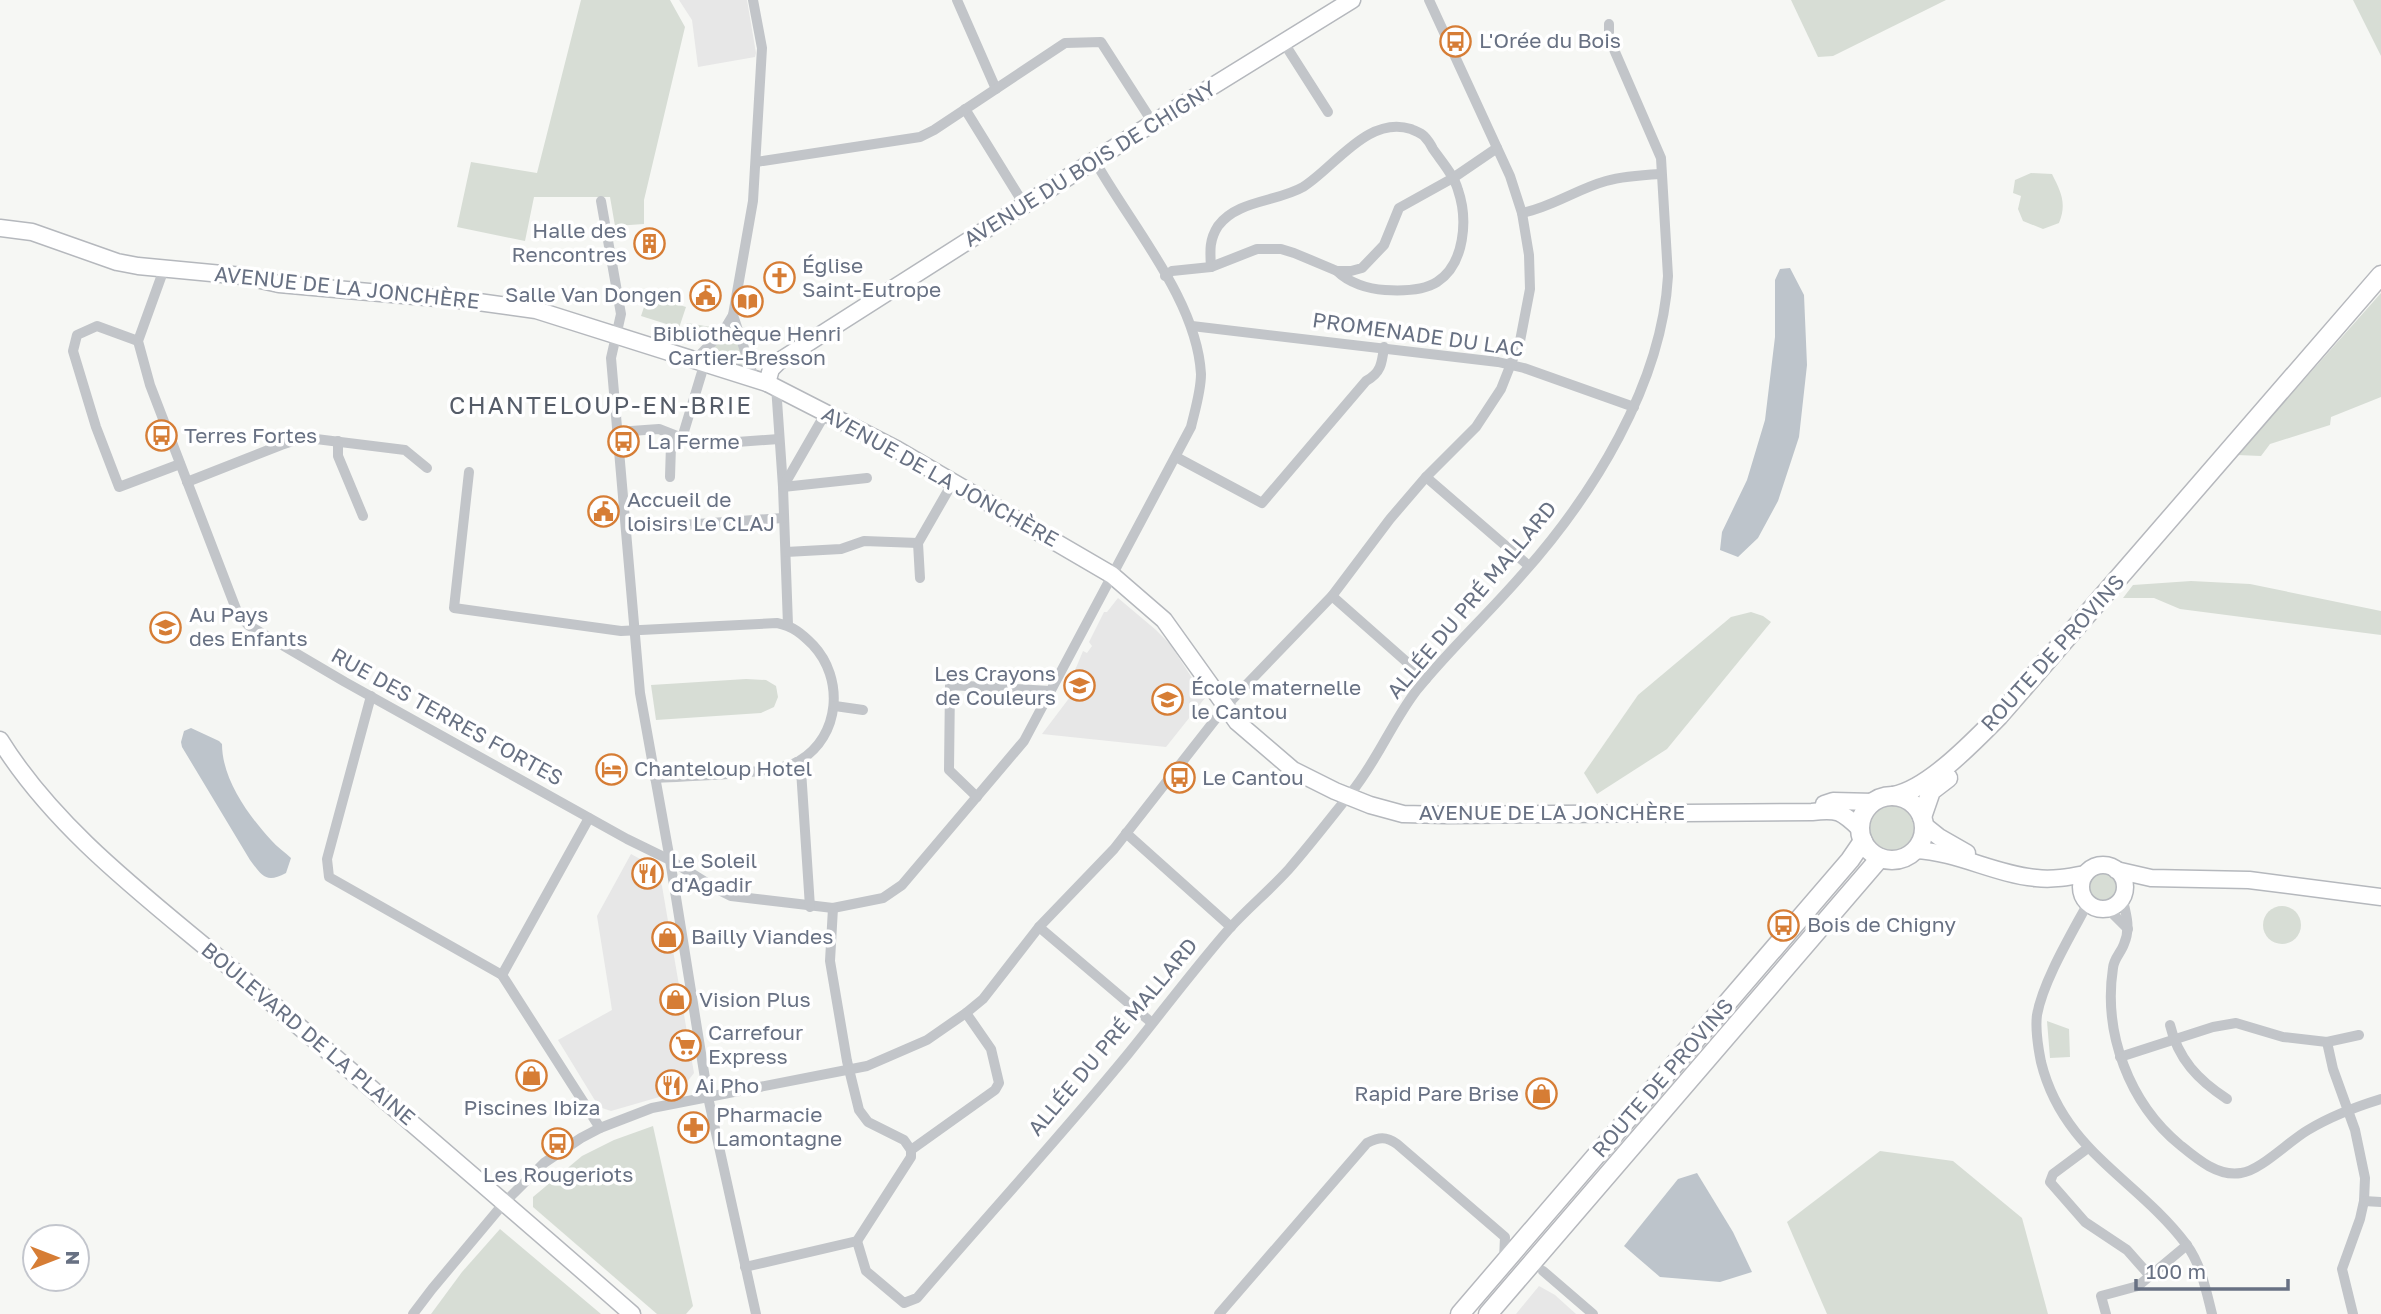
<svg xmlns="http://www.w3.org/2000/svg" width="2381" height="1314" font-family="'Golos Text',sans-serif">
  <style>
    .built { fill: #e7e7e7 }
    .green { fill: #d7ddd5 }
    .water { fill: #bdc4cb }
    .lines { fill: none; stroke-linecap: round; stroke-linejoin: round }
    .secondary-casing { stroke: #b5b8bd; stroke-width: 19 }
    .primary-casing { stroke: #b6b8bd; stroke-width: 21 }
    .street { stroke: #c2c5c9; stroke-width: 10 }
    .secondary { stroke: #fff; stroke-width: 16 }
    .primary { stroke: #fff; stroke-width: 18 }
    .labels { text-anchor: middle; stroke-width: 7; stroke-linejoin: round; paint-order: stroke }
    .poi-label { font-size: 21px; fill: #687183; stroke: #fff; text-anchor: start }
    .street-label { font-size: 21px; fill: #687183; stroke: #fff }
    .quarter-label { font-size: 24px; letter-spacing: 2px; fill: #555c68; stroke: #fff }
  </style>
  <rect width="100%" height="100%" fill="#f6f7f4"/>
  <g class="built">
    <polygon points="679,0 747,0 756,53 755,57 698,67 692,20"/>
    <polygon points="1118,598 1156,630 1170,644 1205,698 1166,747 1042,734 1070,697 1066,693 1077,679 1073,675 1083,651 1087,653 1092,646 1089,642 1104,612 1107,612"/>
    <polygon points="631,854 653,866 662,886 694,1073 680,1091 611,1111 599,1107 558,1040 612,1010 597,916"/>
    <polygon points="1539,1286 1555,1295 1576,1314 1516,1314"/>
  </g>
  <g class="green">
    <polygon points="581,0 670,0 685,27 644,200 644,224 615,226 610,197 534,197 525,241 457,227 471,162 537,173"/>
    <polygon points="1791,0 1946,0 1833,56 1818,57"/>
    <polygon points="2353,0 2381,0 2381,56"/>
    <path d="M2031 173 2052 174C2061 192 2067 203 2059 223L2043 229 2023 221 2018 209 2021 196 2013 193 2015 180Z"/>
    <polygon points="2381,293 2381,397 2331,417 2330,425 2270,444 2261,456 2237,455"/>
    <polygon points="648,295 686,307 679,328 641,316"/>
    <polygon points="687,323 711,327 702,338 692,344 672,340"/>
    <polygon points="731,329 734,330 748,370 709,357 709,352"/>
    <polygon points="2191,581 2250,584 2381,611 2381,635 2180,609 2154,598 2123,598 2133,585"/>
    <polygon points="1751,612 1763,616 1771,622 1667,749 1597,794 1584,773 1638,695 1731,617"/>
    <polygon points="746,679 766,680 776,686 778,697 774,707 761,713 656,720 651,685"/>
    <circle cx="1892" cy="828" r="26"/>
    <circle cx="2103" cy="886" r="17"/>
    <circle cx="2282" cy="925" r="19"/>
    <polygon points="2047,1021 2069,1029 2070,1057 2050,1058"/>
    <polygon points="653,1126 693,1306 686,1314 657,1314 533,1207 533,1197 582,1156 614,1140"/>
    <polygon points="1880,1151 1953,1161 2022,1218 2048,1314 1827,1314 1787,1222"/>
    <polygon points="500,1229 601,1314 431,1314 462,1272"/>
  </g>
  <g class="water">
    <polygon points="1790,268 1804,295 1807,365 1799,437 1778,501 1758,538 1738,557 1720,550 1722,532 1747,480 1765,420 1775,337 1775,280 1780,269"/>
    <path d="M191 728 219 741 222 744C222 779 248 815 271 840 277 847 285 852 291 858L286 873C266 884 262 876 250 860L182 747 181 742 184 731Z"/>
    <polygon points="1697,1173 1733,1232 1752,1272 1720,1282 1660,1277 1624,1246 1678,1179"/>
  </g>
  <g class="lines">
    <defs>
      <g id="secondary">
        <path d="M0 228 32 232 117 262 138 266 243 276 279 284 471 301 536 310 767 383 896 449 1112 575 1164 620 1237 722 1293 770 1335 791 1370 805 1403 814 1447 815 1812 812C1838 809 1841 811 1860 829"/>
        <polyline points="767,383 771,369 778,362 1153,123 1352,0"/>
        <path d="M0 740C59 835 156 904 240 976 371 1088 502 1200 632 1314"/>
        <polyline points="1824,804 1833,801 1874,802"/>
        <polyline points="1924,825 1939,837 1967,853"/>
        <path d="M1915 850C1958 852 1994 874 2036 878 2053 880 2069 877 2085 874"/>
        <circle cx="2103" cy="887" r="22"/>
        <polyline points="2116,870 2151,878 2249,880 2381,897"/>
      </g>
      <g id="primary">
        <path d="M1893 796C1928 790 1974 741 1999 716L2381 275"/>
        <circle cx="1892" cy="828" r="32"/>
        <polyline points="1922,817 1931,791 1948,778"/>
        <polyline points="1460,1314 1850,860 1863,841"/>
        <polyline points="1488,1314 1880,858"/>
      </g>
    </defs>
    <use href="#secondary" class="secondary-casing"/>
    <use href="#primary" class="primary-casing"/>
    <g class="street">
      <polyline points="957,0 996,89"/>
      <polyline points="1284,43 1328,112"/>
      <polyline points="965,109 1025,206"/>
      <polyline points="756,162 920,137 934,130 1065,43 1101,42 1153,123"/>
      <polyline points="601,201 621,314 611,358 640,693 670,860 708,1097 756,1314"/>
      <path d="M1522 213C1552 207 1577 189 1606 181 1624 176 1643 175 1661 174"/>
      <path d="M1211 267C1210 251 1209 240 1218 226 1237 200 1277 202 1303 187 1335 167 1368 115 1411 129 1415 131 1421 133 1424 136 1428 140 1431 145 1433 149 1442 162 1454 175 1458 190 1468 219 1465 264 1437 282 1423 291 1401 291 1385 290 1368 289 1349 283 1337 271"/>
      <path d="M164 269 138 341 150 385 238 614 248 625 345 682 627 839 670 860 715 888 731 896 833 908 883 898 902 885 1024 741 1191 427C1195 410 1201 391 1201 374 1197 300 1130 224 1095 161"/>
      <polyline points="1165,276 1172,271 1211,267 1257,249 1281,249 1294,253 1337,271 1351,271 1362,268 1384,245 1399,208 1453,178 1497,148"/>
      <polyline points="733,315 754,378"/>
      <polyline points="1192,326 1498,362 1524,368 1634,407"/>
      <polyline points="138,341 97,326 77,335 73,351 96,427 119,487 180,464"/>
      <polyline points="696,359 724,330 733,315 753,201 762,48 753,0"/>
      <polyline points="776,386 783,487 788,625"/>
      <polyline points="617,432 659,429 682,438 710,444 779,439"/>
      <polyline points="338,441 338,456 363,516"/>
      <path d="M1176 457 1262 503 1366 381C1381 373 1382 363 1384 347"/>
      <path d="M469 472 454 608 621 631 777 623C793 626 802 634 813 645 844 678 841 736 799 761 774 775 687 776 655 778"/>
      <polyline points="670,477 671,445 682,438 705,362"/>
      <polyline points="1426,477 1529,566"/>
      <polyline points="187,482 281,445 296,440 316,439 405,450 427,468"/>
      <polyline points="783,487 825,414"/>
      <polyline points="783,487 867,478"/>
      <polyline points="626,529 783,518"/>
      <polyline points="786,552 841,549 864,541 918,543"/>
      <polyline points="920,578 918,543 953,482"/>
      <polyline points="1332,596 1426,679"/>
      <polyline points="371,696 327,859 329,877 502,975 600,1128"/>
      <polyline points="835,706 863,710"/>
      <polyline points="797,762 801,770 810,907"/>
      <polyline points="977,797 949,770 950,685 1050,691"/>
      <polyline points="1126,833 1231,927"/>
      <path d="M2122 897C2126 913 2131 928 2124 944 2121 953 2114 958 2113 968 2103 1033 2129 1103 2180 1145 2197 1159 2218 1177 2241 1173 2260 1171 2289 1141 2308 1130 2331 1116 2355 1107 2381 1099"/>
      <path d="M2088 903C2072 933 2043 981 2037 1015 2035 1030 2038 1047 2041 1062 2063 1151 2136 1178 2186 1244 2201 1264 2206 1290 2212 1314"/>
      <polyline points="2107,908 2128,929"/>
      <polyline points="1039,927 1152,1023"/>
      <polyline points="502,975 589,818"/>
      <path d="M2170 1025C2178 1059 2198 1080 2227 1099"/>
      <polyline points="2327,1042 2333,1069 2355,1130 2365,1178 2364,1201 2360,1219 2342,1269 2353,1314"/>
      <polyline points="2120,1057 2213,1027 2236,1023 2283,1037 2327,1042 2359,1035"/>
      <polyline points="2088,1148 2053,1174 2050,1182 2085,1222 2127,1250 2150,1276"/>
      <polyline points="911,1150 995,1090 999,1083 991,1049 966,1013"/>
      <polyline points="2364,1201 2381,1202"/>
      <path d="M857 1241 866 1271 904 1303 917 1298C987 1216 1060 1137 1128 1054 1162 1012 1194 969 1229 929 1248 908 1270 890 1289 869 1310 845 1330 819 1350 794 1376 763 1391 724 1416 691 1448 651 1486 616 1520 577 1592 497 1662 385 1668 276L1661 158 1609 38V24"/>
      <polyline points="745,1267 857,1241 911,1157 911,1150 904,1140 868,1122 859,1110 847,1061 830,961 833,908"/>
      <polyline points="1543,1271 1593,1314"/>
      <polyline points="413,1314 432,1289 504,1203 544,1163 581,1138 600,1128 652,1108 867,1066 927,1040 966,1013 983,999 1039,927 1114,849 1225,707 1332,596 1390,519 1426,477 1476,427 1501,389 1520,341 1530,289 1529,255 1522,213 1510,176 1429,0"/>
      <path d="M1219 1314 1367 1143C1379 1137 1386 1136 1397 1144L1505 1237 1504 1260"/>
      <polyline points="2106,1314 2101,1296 2138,1286 2187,1245"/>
    </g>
    <use href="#secondary" class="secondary"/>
    <use href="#primary" class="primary"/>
  </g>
  <defs>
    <symbol id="bus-ring" viewBox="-11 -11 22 22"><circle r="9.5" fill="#fff" stroke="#d67d35" stroke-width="1.5"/><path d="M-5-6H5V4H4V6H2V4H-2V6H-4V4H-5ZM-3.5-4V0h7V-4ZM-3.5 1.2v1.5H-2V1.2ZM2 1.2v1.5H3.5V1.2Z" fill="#d67d35"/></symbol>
    <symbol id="building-ring" viewBox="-11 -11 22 22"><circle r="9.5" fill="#fff" stroke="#d67d35" stroke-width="1.5"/><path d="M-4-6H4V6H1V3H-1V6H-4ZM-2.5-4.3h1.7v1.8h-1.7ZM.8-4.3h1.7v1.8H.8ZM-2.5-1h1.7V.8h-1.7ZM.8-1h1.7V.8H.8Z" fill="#d67d35"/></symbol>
    <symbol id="church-ring" viewBox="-11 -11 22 22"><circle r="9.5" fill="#fff" stroke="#d67d35" stroke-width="1.5"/><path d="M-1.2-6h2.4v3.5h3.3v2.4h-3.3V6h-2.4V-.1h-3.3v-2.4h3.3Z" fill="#d67d35"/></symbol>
    <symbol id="civic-ring" viewBox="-11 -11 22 22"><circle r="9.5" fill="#fff" stroke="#d67d35" stroke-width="1.5"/><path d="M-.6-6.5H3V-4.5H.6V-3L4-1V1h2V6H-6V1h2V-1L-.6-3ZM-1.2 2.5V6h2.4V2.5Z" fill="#d67d35"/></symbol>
    <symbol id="library-ring" viewBox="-11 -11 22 22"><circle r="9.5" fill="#fff" stroke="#d67d35" stroke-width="1.5"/><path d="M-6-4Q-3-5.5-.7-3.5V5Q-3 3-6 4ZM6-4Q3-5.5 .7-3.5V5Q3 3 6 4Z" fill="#d67d35"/></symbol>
    <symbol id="school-ring" viewBox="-11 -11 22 22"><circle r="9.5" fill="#fff" stroke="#d67d35" stroke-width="1.5"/><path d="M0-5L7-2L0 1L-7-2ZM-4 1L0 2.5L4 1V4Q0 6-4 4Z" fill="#d67d35"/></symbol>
    <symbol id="hotel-ring" viewBox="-11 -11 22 22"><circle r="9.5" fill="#fff" stroke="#d67d35" stroke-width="1.5"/><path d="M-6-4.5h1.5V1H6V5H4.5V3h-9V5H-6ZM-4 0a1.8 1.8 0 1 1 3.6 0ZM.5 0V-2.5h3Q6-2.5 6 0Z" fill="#d67d35"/></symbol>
    <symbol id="restaurant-ring" viewBox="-11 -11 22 22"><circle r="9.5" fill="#fff" stroke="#d67d35" stroke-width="1.5"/><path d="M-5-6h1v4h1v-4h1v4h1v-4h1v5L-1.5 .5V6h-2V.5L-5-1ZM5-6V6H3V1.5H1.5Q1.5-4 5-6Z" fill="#d67d35"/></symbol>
    <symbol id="shop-ring" viewBox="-11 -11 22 22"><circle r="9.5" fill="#fff" stroke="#d67d35" stroke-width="1.5"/><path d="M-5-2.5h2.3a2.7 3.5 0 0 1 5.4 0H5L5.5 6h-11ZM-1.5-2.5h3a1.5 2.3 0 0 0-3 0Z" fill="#d67d35"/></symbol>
    <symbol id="supermarket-ring" viewBox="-11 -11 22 22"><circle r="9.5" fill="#fff" stroke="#d67d35" stroke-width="1.5"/><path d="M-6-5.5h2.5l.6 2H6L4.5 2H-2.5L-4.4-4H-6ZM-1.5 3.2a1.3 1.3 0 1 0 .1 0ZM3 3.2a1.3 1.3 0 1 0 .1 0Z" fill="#d67d35"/></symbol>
    <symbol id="pharmacy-ring" viewBox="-11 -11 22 22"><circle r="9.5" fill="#fff" stroke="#d67d35" stroke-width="1.5"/><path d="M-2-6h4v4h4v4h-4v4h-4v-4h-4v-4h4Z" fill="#d67d35"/></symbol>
  </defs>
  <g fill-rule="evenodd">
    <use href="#bus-ring" x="1438" y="24" width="35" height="35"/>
    <use href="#building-ring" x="632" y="226" width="35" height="35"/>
    <use href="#church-ring" x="762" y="260" width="35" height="35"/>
    <use href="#civic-ring" x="688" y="278" width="35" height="35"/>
    <use href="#library-ring" x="730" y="284" width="35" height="35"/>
    <use href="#bus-ring" x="144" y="418" width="35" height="35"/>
    <use href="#bus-ring" x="606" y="424" width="35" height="35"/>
    <use href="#civic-ring" x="586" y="494" width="35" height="35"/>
    <use href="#school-ring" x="148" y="610" width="35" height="35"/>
    <use href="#school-ring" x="1062" y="668" width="35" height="35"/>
    <use href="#school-ring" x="1150" y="682" width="35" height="35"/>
    <use href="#hotel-ring" x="594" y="752" width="35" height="35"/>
    <use href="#bus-ring" x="1162" y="760" width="35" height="35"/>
    <use href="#restaurant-ring" x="630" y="856" width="35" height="35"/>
    <use href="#bus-ring" x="1766" y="908" width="35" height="35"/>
    <use href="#shop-ring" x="650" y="920" width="35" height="35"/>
    <use href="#shop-ring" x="658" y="982" width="35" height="35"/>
    <use href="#supermarket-ring" x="668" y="1028" width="35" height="35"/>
    <use href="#shop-ring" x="514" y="1058" width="35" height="35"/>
    <use href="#restaurant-ring" x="654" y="1068" width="35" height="35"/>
    <use href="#shop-ring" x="1524" y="1076" width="35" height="35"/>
    <use href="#pharmacy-ring" x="676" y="1110" width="35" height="35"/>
    <use href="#bus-ring" x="540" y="1126" width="35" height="35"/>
  </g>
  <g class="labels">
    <g class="poi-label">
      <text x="1479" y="48">L'Orée du Bois</text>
      <text x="627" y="238" text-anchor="end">Halle des<tspan x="627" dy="24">Rencontres</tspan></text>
      <text x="802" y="273">Église<tspan x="802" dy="24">Saint-Eutrope</tspan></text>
      <text x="682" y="302" text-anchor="end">Salle Van Dongen</text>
      <text x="747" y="341" text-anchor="middle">Bibliothèque Henri<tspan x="747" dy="24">Cartier-Bresson</tspan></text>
      <text x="184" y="443">Terres Fortes</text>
      <text x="647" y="449">La Ferme</text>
      <text x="627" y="507">Accueil de<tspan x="627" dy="24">loisirs Le CLAJ</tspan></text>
      <text x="189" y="622">Au Pays<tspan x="189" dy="24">des Enfants</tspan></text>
      <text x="1056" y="681" text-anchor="end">Les Crayons<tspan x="1056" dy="24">de Couleurs</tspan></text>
      <text x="1191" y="695">École maternelle<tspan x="1191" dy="24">le Cantou</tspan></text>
      <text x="634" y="776">Chanteloup Hotel</text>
      <text x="1202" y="785">Le Cantou</text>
      <text x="671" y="868">Le Soleil<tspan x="671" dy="24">d'Agadir</tspan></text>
      <text x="1807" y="932">Bois de Chigny</text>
      <text x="691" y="944">Bailly Viandes</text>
      <text x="699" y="1007">Vision Plus</text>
      <text x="708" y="1040">Carrefour<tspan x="708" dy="24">Express</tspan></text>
      <text x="695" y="1093">Ai Pho</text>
      <text x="1519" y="1101" text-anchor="end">Rapid Pare Brise</text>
      <text x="532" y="1115" text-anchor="middle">Piscines Ibiza</text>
      <text x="716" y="1122">Pharmacie<tspan x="716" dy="24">Lamontagne</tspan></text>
      <text x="558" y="1182" text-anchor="middle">Les Rougeriots</text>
    </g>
    <g class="street-label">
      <text transform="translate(1090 164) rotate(-32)" y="7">AVENUE DU BOIS DE CHIGNY</text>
      <text transform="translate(347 288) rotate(6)" y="7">AVENUE DE LA JONCHÈRE</text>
      <text transform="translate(1418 335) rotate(8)" y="7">PROMENADE DU LAC</text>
      <text transform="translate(940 477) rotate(29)" y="7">AVENUE DE LA JONCHÈRE</text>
      <text transform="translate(1472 600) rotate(-50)" y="7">ALLÉE DU PRÉ MALLARD</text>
      <text transform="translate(2053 653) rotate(-48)" y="7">ROUTE DE PROVINS</text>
      <text transform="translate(447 717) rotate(29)" y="7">RUE DES TERRES FORTES</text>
      <text x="1552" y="820">AVENUE DE LA JONCHÈRE</text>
      <text transform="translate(308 1034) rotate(40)" y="7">BOULEVARD DE LA PLAINE</text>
      <text transform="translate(1113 1037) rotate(-50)" y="7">ALLÉE DU PRÉ MALLARD</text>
      <text transform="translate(1663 1078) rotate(-49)" y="7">ROUTE DE PROVINS</text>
    </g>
    <g class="quarter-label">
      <text x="601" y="414">CHANTELOUP-EN-BRIE</text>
    </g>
  </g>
  <g transform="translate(56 1258) rotate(90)"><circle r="33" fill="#ffffff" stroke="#c3c6cd" stroke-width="2"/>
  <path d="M0-5L12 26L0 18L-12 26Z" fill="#d67d35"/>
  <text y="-10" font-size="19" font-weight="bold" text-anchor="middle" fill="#687183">N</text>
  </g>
  <path d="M2136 1279v10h152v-10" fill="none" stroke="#687183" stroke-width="3.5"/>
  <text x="2146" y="1279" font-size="21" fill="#687183" stroke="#ffffff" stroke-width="5" paint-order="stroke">100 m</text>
</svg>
